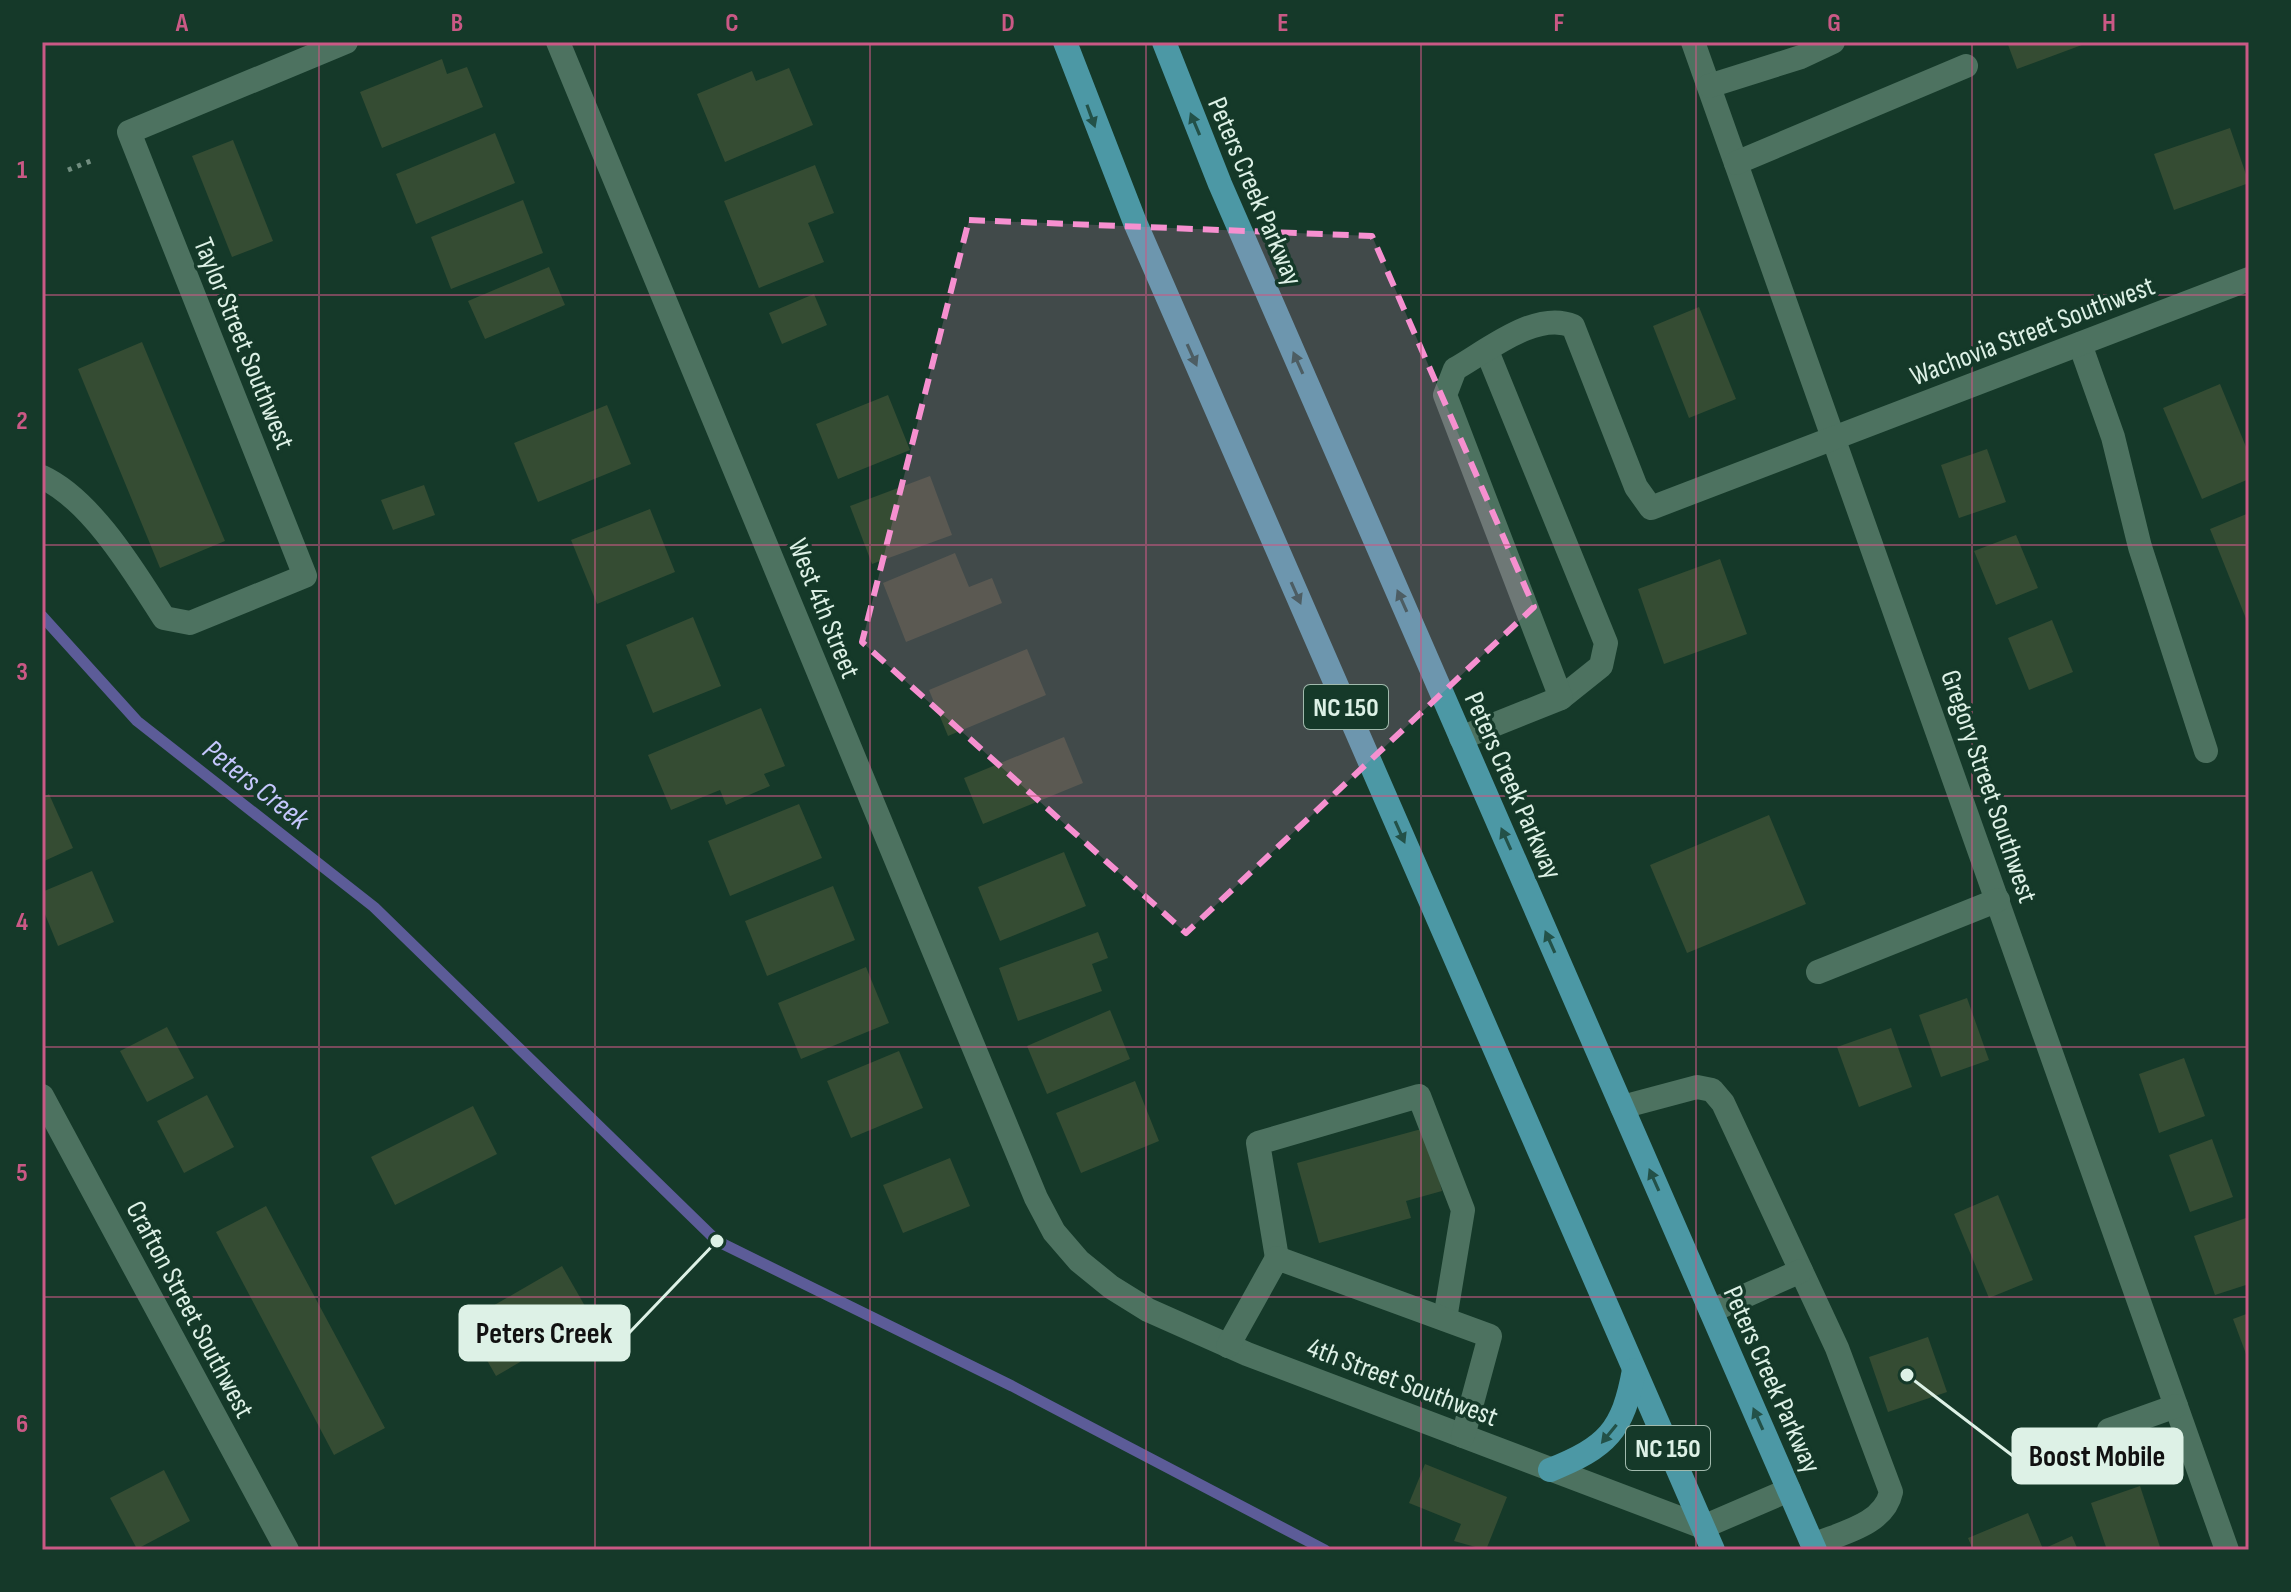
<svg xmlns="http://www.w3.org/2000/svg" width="2291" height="1592" font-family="'Sofia Sans Condensed',sans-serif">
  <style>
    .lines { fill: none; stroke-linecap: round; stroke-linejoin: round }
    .stream { stroke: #5c5c98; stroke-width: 11 }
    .building { fill: #354c33 }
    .path { stroke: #708d7f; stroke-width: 5; stroke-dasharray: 4 6; stroke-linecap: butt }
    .minor { stroke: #4d7260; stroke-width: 24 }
    .major { stroke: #4c98a5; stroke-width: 24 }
    .oneway { fill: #235148 }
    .marked { fill: #f690d0; fill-opacity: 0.2; stroke: #f690d0; stroke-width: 6; stroke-dasharray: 16 10; stroke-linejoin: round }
    .grid { fill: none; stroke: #ca5985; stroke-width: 2; stroke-opacity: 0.55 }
    .labels { text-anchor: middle; stroke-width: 7; stroke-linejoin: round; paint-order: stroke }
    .shield { fill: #153929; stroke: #a1baad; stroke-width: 2 }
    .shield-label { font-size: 26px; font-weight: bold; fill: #ddf1e6 }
    .street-label { font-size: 28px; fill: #ddf1e6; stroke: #153929 }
    .water-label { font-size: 30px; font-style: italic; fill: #c5c7fd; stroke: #153929 }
    .leader { fill: none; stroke: #ddf1e6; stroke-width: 3 }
    .callout-dot { fill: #ddf1e6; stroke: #153929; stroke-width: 3 }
    .callout { fill: #ddf1e6; stroke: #ddf1e6; stroke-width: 3 }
    .callout-label { font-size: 30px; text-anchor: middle; font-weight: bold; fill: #111 }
    .neatline { fill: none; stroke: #ca5985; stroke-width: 3 }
    .grid-label { font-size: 26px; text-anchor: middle; font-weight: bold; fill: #ca5985 }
  </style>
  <rect width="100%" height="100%" fill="#153929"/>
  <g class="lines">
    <polyline class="stream" points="42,616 137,721 374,907 717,1241 1012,1386 1325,1550"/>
  </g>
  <g class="building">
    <polygon points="2007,42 2090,42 2017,69"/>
    <polygon points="442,59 447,74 467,67 483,107 382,148 360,92"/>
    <polygon points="789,68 813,125 725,162 697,94 752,71 756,81"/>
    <polygon points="2230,128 2249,183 2174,210 2154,154"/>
    <polygon points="495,133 515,183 416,224 396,174"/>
    <polygon points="233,140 273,241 232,257 192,156"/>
    <polygon points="815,165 834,213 808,223 824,262 759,288 724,201"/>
    <polygon points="523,200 543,253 451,289 431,237"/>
    <polygon points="549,267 565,305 485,339 468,301"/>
    <polygon points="814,294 827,325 782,344 769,313"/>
    <polygon points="1699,307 1736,399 1689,418 1653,326"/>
    <polygon points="142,342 225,541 160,568 78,369"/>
    <polygon points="2220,384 2249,454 2249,479 2202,499 2163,408"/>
    <polygon points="888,395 910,450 838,479 816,424"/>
    <polygon points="607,405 631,464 538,502 514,443"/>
    <polygon points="1987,449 2006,502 1959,518 1941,465"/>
    <polygon points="930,476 952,535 872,564 850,506"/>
    <polygon points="424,485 435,515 393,530 381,500"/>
    <polygon points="650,509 675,572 597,604 571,540"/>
    <polygon points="2249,513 2249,626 2210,529"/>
    <polygon points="2016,535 2038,588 1996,605 1974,551"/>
    <polygon points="955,553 969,587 992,578 1002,603 906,642 883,583"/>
    <polygon points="1720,559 1747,634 1664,664 1638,589"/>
    <polygon points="693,617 721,686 653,713 626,645"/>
    <polygon points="2052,620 2073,672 2029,690 2008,638"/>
    <polygon points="1027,649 1046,695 948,736 929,690"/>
    <polygon points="761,708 785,766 764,774 770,786 726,805 720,790 671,810 648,755"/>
    <polygon points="1064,737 1083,783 983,824 964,778"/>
    <polygon points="49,794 73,848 42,862 42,798"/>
    <polygon points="799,804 822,858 730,896 708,841"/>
    <polygon points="1769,815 1806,904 1687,953 1650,865"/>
    <polygon points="1064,852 1086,906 1000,941 978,887"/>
    <polygon points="92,871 114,922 58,946 42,907 42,892"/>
    <polygon points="833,886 855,940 767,976 745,921"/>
    <polygon points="1098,932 1108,958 1092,964 1102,991 1018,1021 999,968"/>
    <polygon points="866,967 889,1023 801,1059 778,1003"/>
    <polygon points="1967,998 1989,1060 1941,1077 1919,1015"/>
    <polygon points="1110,1010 1130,1059 1047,1094 1027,1046"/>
    <polygon points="167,1027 194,1078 147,1102 120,1051"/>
    <polygon points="1891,1028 1912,1087 1859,1107 1837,1047"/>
    <polygon points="899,1051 923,1108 851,1138 827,1081"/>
    <polygon points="2184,1058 2205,1116 2159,1133 2139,1074"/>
    <polygon points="1135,1081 1159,1141 1081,1173 1056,1113"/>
    <polygon points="207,1095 234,1147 184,1173 157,1121"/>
    <polygon points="473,1106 497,1154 395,1205 371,1157"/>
    <polygon points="1425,1128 1442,1191 1406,1201 1411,1218 1319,1243 1297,1163"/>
    <polygon points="2212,1139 2233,1197 2190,1212 2169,1155"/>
    <polygon points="950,1158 970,1206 903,1233 883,1185"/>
    <polygon points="1998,1195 2033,1280 1989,1298 1954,1214"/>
    <polygon points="266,1206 385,1428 334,1455 216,1232"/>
    <polygon points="2246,1218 2249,1284 2215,1295 2194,1236"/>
    <polygon points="562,1266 593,1320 496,1376 465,1322"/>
    <polygon points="2249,1313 2249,1362 2233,1319"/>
    <polygon points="1928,1337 1947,1392 1888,1412 1869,1357"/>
    <polygon points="1425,1464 1507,1497 1486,1550 1454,1541 1461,1524 1409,1503"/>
    <polygon points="164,1470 190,1521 137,1549 110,1498"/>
    <polygon points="2140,1486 2161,1550 2107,1550 2091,1503"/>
    <polygon points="2028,1513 2043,1549 2072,1536 2078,1550 1973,1550 1968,1538"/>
  </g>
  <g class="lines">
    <g class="path">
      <polyline points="68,170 93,160"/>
      <polyline points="42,180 43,180"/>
    </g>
    <g class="minor">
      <polyline points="558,42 1036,1198 1054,1232 1079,1261 1111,1287 1148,1310 1247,1354 1703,1527 1789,1490"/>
      <polyline points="1693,42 2227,1550"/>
      <polyline points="1709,86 1801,57 1833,42"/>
      <polyline points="1736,163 1966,66"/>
      <polyline points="2080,344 2113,437 2140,547 2206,751"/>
      <polyline points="1487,351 1606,643 1601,666 1561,698"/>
      <path d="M42 477C92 500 135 573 164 618L190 623 305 576 129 132 346 42"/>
      <path d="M1461 738 1561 698 1445 395 1455 369C1487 351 1536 310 1573 326L1636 487 1651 508 2249 279"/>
      <polyline points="1818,972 1998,900"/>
      <polyline points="42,1096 287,1550"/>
      <path d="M1622 1107 1697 1087 1712 1090 1723 1103 1837 1348 1891 1492C1884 1525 1841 1533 1813 1545"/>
      <polyline points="1277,1258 1258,1143 1419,1096 1463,1210 1445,1319"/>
      <polyline points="1711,1311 1801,1271"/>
      <polyline points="1228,1346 1277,1258 1490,1336 1463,1436"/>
      <polyline points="2109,1430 2176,1406"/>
    </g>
    <g class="major">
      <polyline points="1065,42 1134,220 1713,1550"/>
      <polyline points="1164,42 1220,184 1815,1550"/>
      <path d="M1550 1470C1607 1447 1623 1431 1634 1370"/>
    </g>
  </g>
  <defs><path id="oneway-solid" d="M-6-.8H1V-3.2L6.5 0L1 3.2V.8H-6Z" transform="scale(2)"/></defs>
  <g class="oneway">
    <use href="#oneway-solid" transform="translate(1091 116) rotate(70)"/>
    <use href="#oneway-solid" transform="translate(1195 124) rotate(-113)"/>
    <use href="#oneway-solid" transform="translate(1192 355) rotate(66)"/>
    <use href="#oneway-solid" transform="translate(1298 363) rotate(-114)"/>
    <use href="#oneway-solid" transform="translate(1296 593) rotate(66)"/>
    <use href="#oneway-solid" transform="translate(1402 601) rotate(-114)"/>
    <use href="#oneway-solid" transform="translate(1400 832) rotate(66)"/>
    <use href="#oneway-solid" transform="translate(1506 839) rotate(-114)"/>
    <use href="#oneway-solid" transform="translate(1550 942) rotate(-114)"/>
    <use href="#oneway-solid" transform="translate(1654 1180) rotate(-114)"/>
    <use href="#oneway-solid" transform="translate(1758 1419) rotate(-114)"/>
    <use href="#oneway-solid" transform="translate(1609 1434) rotate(129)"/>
  </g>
  <path class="marked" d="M969 220 1372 236 1534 607 1186 933 862 642Z"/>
  <path class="grid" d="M319 42V1550M595 42V1550M870 42V1550M1146 42V1550M1421 42V1550M1696 42V1550M1972 42V1550M42 295H2249M42 545H2249M42 796H2249M42 1047H2249M42 1297H2249"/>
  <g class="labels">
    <g class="shield">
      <rect x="1304" y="685" width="84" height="44" rx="6"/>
      <rect x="1626" y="1426" width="84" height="44" rx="6"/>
    </g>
    <g class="shield-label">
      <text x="1346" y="716">NC 150</text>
      <text x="1668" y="1457">NC 150</text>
    </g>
    <g class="street-label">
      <text transform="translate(1256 191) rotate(67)" y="10">Peters Creek Parkway</text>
      <text transform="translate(2032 330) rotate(-21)" y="10">Wachovia Street Southwest</text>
      <text transform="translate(245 343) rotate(68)" y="10">Taylor Street Southwest</text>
      <text transform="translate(825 608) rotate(68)" y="10">West 4th Street</text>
      <text transform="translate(1514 785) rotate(66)" y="10">Peters Creek Parkway</text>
      <text transform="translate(1990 786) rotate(71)" y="10">Gregory Street Southwest</text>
      <text transform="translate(191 1309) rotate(62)" y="10">Crafton Street Southwest</text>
      <text transform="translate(1773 1379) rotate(66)" y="10">Peters Creek Parkway</text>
      <text transform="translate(1403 1381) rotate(21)" y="10">4th Street Southwest</text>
    </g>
    <g class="water-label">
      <text transform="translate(256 784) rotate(38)" y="10">Peters Creek</text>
    </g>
  </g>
  <path class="leader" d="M717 1241L629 1333M1907 1375L2013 1456"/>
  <g class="callout-dot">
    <circle cx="717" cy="1241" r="8"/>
    <circle cx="1907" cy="1375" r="8"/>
  </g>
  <g class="callout">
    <rect x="460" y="1306" width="169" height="54" rx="8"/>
    <rect x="2013" y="1429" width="169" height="54" rx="8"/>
  </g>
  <g class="callout-label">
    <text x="544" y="1343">Peters Creek</text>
    <text x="2097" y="1466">Boost Mobile</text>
  </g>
  <rect width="2291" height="1592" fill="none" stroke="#153929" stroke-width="88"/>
  <rect x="44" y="44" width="2203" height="1504" class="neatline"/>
  <g class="grid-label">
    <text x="182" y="31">A</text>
    <text x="457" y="31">B</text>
    <text x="732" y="31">C</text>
    <text x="1008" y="31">D</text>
    <text x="1283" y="31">E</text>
    <text x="1559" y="31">F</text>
    <text x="1834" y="31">G</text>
    <text x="2109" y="31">H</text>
    <text x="22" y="178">1</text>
    <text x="22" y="429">2</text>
    <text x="22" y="680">3</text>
    <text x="22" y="930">4</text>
    <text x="22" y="1181">5</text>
    <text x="22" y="1432">6</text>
  </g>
</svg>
